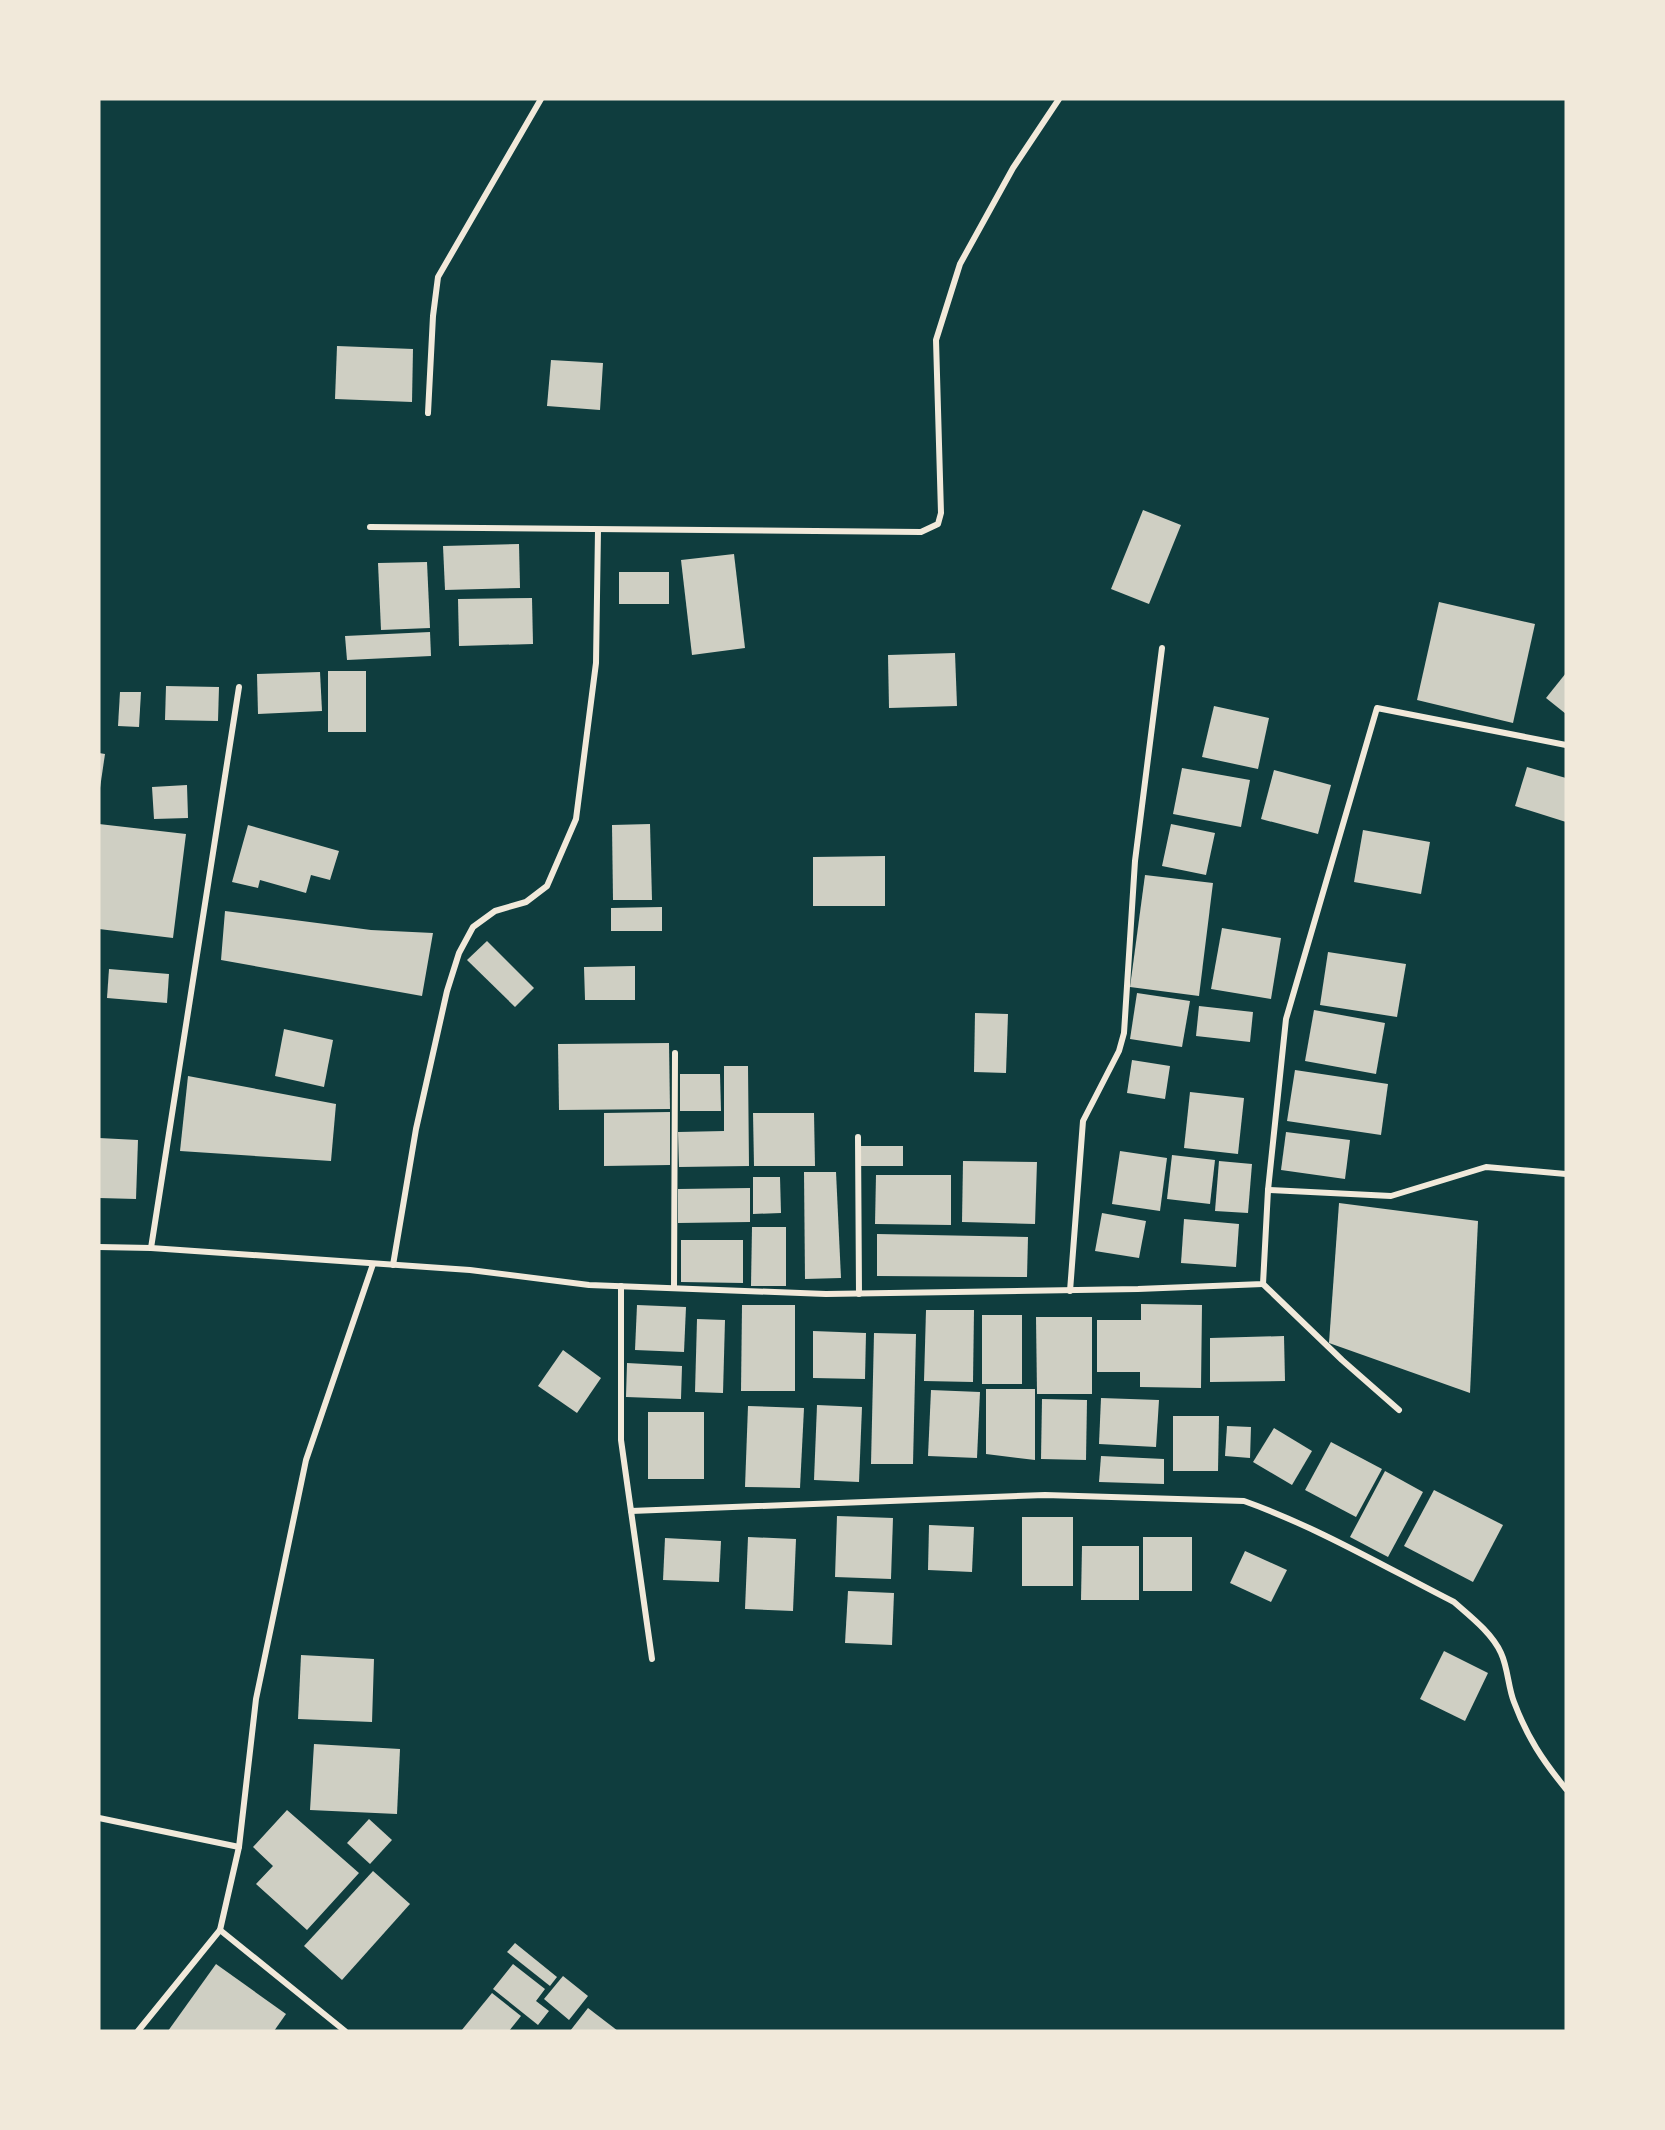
<svg xmlns="http://www.w3.org/2000/svg" width="1665" height="2130" font-family="Signika,sans-serif">
  <style>
    .building { fill: #cfcfc3 }
    .lines { fill: none; stroke-linecap: round; stroke-linejoin: round }
    .minor { stroke: #f1e9da; stroke-width: 6 }
  </style>
  <rect width="100%" height="100%" fill="#0f3d3e"/>
  <g class="building">
    <polygon points="337,346 413,349 412,402 335,399"/>
    <polygon points="551,360 603,363 600,410 547,406"/>
    <polygon points="1143,510 1181,525 1149,604 1111,589"/>
    <polygon points="519,544 520,588 445,590 443,546"/>
    <polygon points="734,554 745,648 692,655 681,560"/>
    <polygon points="427,562 430,628 381,630 378,563"/>
    <rect x="619" y="572" width="50" height="32"/>
    <polygon points="532,598 533,644 459,646 458,599"/>
    <polygon points="1439,602 1535,624 1513,723 1417,700"/>
    <polygon points="430,632 431,656 347,660 345,636"/>
    <polygon points="955,653 957,706 889,708 888,655"/>
    <rect x="328" y="671" width="38" height="61"/>
    <polygon points="320,672 322,711 258,714 257,674"/>
    <polygon points="1566,673 1566,714 1546,698"/>
    <polygon points="166,686 219,687 218,721 165,720"/>
    <polygon points="120,692 141,692 139,727 118,726"/>
    <polygon points="1214,706 1269,718 1258,769 1202,757"/>
    <polygon points="99,753 105,754 100,788 99,788"/>
    <polygon points="1527,767 1566,778 1566,822 1515,806"/>
    <polygon points="1182,768 1250,780 1241,827 1173,814"/>
    <polygon points="1274,770 1331,785 1318,834 1261,819"/>
    <polygon points="187,785 188,818 154,819 152,787"/>
    <polygon points="99,824 186,834 173,938 99,929"/>
    <polygon points="650,824 652,900 613,900 612,825"/>
    <polygon points="1171,824 1215,833 1206,875 1162,866"/>
    <polygon points="248,825 339,851 330,880 311,875 306,893 260,880 258,888 232,882"/>
    <polygon points="1363,830 1430,842 1421,894 1354,882"/>
    <polygon points="885,856 885,906 813,906 813,857"/>
    <polygon points="1145,875 1213,883 1199,996 1130,987"/>
    <polygon points="662,907 662,931 611,931 611,908"/>
    <polygon points="225,911 371,930 433,933 422,996 221,960"/>
    <polygon points="1222,928 1281,938 1271,999 1211,989"/>
    <polygon points="487,941 534,988 515,1007 467,960"/>
    <polygon points="1328,952 1406,964 1397,1017 1320,1005"/>
    <polygon points="635,966 635,1000 585,1000 584,967"/>
    <polygon points="109,969 169,974 167,1003 107,998"/>
    <polygon points="1137,993 1190,1001 1182,1047 1130,1039"/>
    <polygon points="1199,1006 1253,1012 1250,1042 1196,1036"/>
    <polygon points="1314,1010 1385,1023 1376,1074 1305,1061"/>
    <polygon points="975,1013 1008,1014 1006,1073 974,1072"/>
    <polygon points="284,1029 333,1040 324,1087 275,1076"/>
    <polygon points="669,1043 670,1109 559,1110 558,1044"/>
    <polygon points="1132,1060 1170,1066 1165,1099 1127,1093"/>
    <polygon points="724,1066 748,1066 749,1166 679,1167 678,1132 724,1131"/>
    <polygon points="1295,1070 1388,1084 1381,1135 1287,1121"/>
    <polygon points="680,1074 720,1074 721,1111 680,1111"/>
    <polygon points="188,1076 336,1104 331,1161 180,1151"/>
    <polygon points="1190,1092 1244,1098 1238,1154 1184,1148"/>
    <polygon points="670,1112 670,1165 604,1166 604,1113"/>
    <polygon points="753,1113 814,1113 815,1166 754,1166"/>
    <polygon points="1286,1132 1350,1140 1345,1179 1281,1170"/>
    <polygon points="99,1138 138,1140 136,1199 99,1198"/>
    <rect x="860" y="1146" width="43" height="20"/>
    <polygon points="1120,1151 1167,1158 1160,1211 1112,1204"/>
    <polygon points="1172,1155 1215,1160 1210,1204 1167,1199"/>
    <polygon points="963,1161 1037,1162 1035,1224 962,1222"/>
    <polygon points="1219,1161 1252,1164 1248,1213 1215,1211"/>
    <polygon points="804,1172 836,1172 841,1278 805,1279"/>
    <polygon points="876,1175 951,1175 951,1225 875,1224"/>
    <polygon points="753,1177 780,1177 781,1213 753,1214"/>
    <polygon points="750,1188 750,1222 678,1223 678,1189"/>
    <polygon points="1339,1203 1478,1221 1470,1393 1329,1343"/>
    <polygon points="1102,1213 1146,1221 1139,1258 1095,1251"/>
    <polygon points="1184,1219 1239,1224 1236,1267 1181,1263"/>
    <polygon points="752,1227 786,1227 786,1286 751,1286"/>
    <polygon points="877,1234 1028,1237 1027,1277 877,1276"/>
    <polygon points="681,1240 743,1240 743,1283 681,1282"/>
    <polygon points="1141,1304 1202,1305 1201,1388 1140,1387 1140,1372 1097,1372 1097,1320 1141,1320"/>
    <polygon points="637,1305 686,1307 684,1352 635,1350"/>
    <polygon points="742,1305 795,1305 795,1391 741,1391"/>
    <polygon points="926,1310 974,1310 973,1382 924,1381"/>
    <rect x="982" y="1315" width="40" height="69"/>
    <polygon points="1036,1317 1092,1317 1092,1394 1037,1394"/>
    <polygon points="697,1319 725,1320 723,1393 695,1392"/>
    <polygon points="813,1331 866,1333 865,1379 813,1378"/>
    <polygon points="874,1333 916,1334 913,1464 871,1464"/>
    <polygon points="1284,1336 1285,1381 1210,1382 1210,1338"/>
    <polygon points="563,1350 601,1378 577,1413 538,1386"/>
    <polygon points="627,1363 682,1366 681,1399 626,1397"/>
    <polygon points="986,1389 1035,1389 1035,1460 986,1454"/>
    <polygon points="931,1390 980,1392 977,1458 928,1456"/>
    <polygon points="1101,1398 1159,1400 1156,1447 1099,1444"/>
    <polygon points="1042,1399 1087,1400 1086,1460 1041,1459"/>
    <polygon points="817,1405 862,1407 859,1482 814,1480"/>
    <polygon points="748,1406 804,1408 800,1488 745,1487"/>
    <rect x="648" y="1412" width="56" height="67"/>
    <polygon points="1173,1416 1219,1416 1218,1471 1173,1471"/>
    <polygon points="1227,1426 1251,1427 1250,1458 1225,1456"/>
    <polygon points="1274,1428 1312,1451 1292,1485 1253,1462"/>
    <polygon points="1331,1442 1382,1469 1356,1517 1305,1490"/>
    <polygon points="1101,1456 1164,1459 1164,1484 1099,1482"/>
    <polygon points="1385,1471 1423,1492 1388,1557 1350,1537"/>
    <polygon points="1434,1490 1503,1525 1473,1582 1404,1546"/>
    <polygon points="837,1516 893,1518 891,1579 835,1577"/>
    <rect x="1022" y="1517" width="51" height="69"/>
    <polygon points="929,1525 974,1527 972,1572 928,1570"/>
    <polygon points="748,1537 796,1539 793,1611 745,1609"/>
    <rect x="1143" y="1537" width="49" height="54"/>
    <polygon points="665,1538 721,1541 719,1582 663,1580"/>
    <polygon points="1082,1546 1139,1546 1139,1600 1081,1600"/>
    <polygon points="1245,1551 1287,1570 1271,1602 1230,1583"/>
    <polygon points="848,1591 894,1593 892,1645 845,1643"/>
    <polygon points="1444,1651 1488,1673 1465,1721 1420,1699"/>
    <polygon points="301,1655 374,1659 372,1722 298,1719"/>
    <polygon points="314,1744 400,1749 397,1814 310,1810"/>
    <polygon points="287,1810 359,1873 307,1930 256,1884 273,1866 253,1847"/>
    <polygon points="369,1819 392,1840 370,1864 347,1843"/>
    <polygon points="373,1871 410,1904 342,1980 304,1946"/>
    <polygon points="515,1943 557,1977 550,1986 507,1952"/>
    <polygon points="216,1964 286,2014 274,2031 168,2031"/>
    <polygon points="513,1964 545,1989 536,2001 549,2011 538,2025 493,1989"/>
    <polygon points="563,1976 588,1996 569,2020 544,1999"/>
    <polygon points="492,1993 521,2016 509,2031 461,2031"/>
    <polygon points="588,2008 618,2031 570,2031"/>
  </g>
  <g class="lines">
    <g class="minor">
      <polyline points="428,413 433,316 438,277 541,99"/>
      <polyline points="370,527 921,532 938,524 941,513 936,340 960,264 1013,168 1059,99"/>
      <polyline points="858,1137 859,1294"/>
      <polyline points="1268,1190 1391,1196 1486,1167 1566,1174"/>
      <polyline points="99,1247 151,1248 239,687"/>
      <polyline points="151,1248 470,1270 589,1285 826,1294 1138,1289 1263,1284 1268,1190 1286,1019 1377,708 1566,745"/>
      <polyline points="393,1265 416,1129 447,991 459,953 473,927 495,911 526,902 547,886 576,819 596,663 598,530"/>
      <polyline points="1263,1284 1342,1360 1399,1410"/>
      <path d="M621 1286V1440L631 1511 1045 1495 1244 1501C1317 1527 1385 1567 1454 1602 1470 1616 1492 1633 1501 1653 1508 1668 1508 1687 1514 1702 1527 1737 1543 1761 1566 1789"/>
      <polyline points="674,1288 675,1053"/>
      <polyline points="1070,1291 1083,1121 1119,1051 1124,1033 1135,861 1162,648"/>
      <polyline points="631,1511 652,1659"/>
      <polyline points="99,1818 239,1847"/>
      <polyline points="138,2031 220,1930"/>
      <polyline points="345,2031 220,1930 239,1847 256,1699 306,1460 373,1264"/>
    </g>
  </g>
  <rect width="1665" height="2130" fill="none" stroke="#f1e9da" stroke-width="201"/>
</svg>
